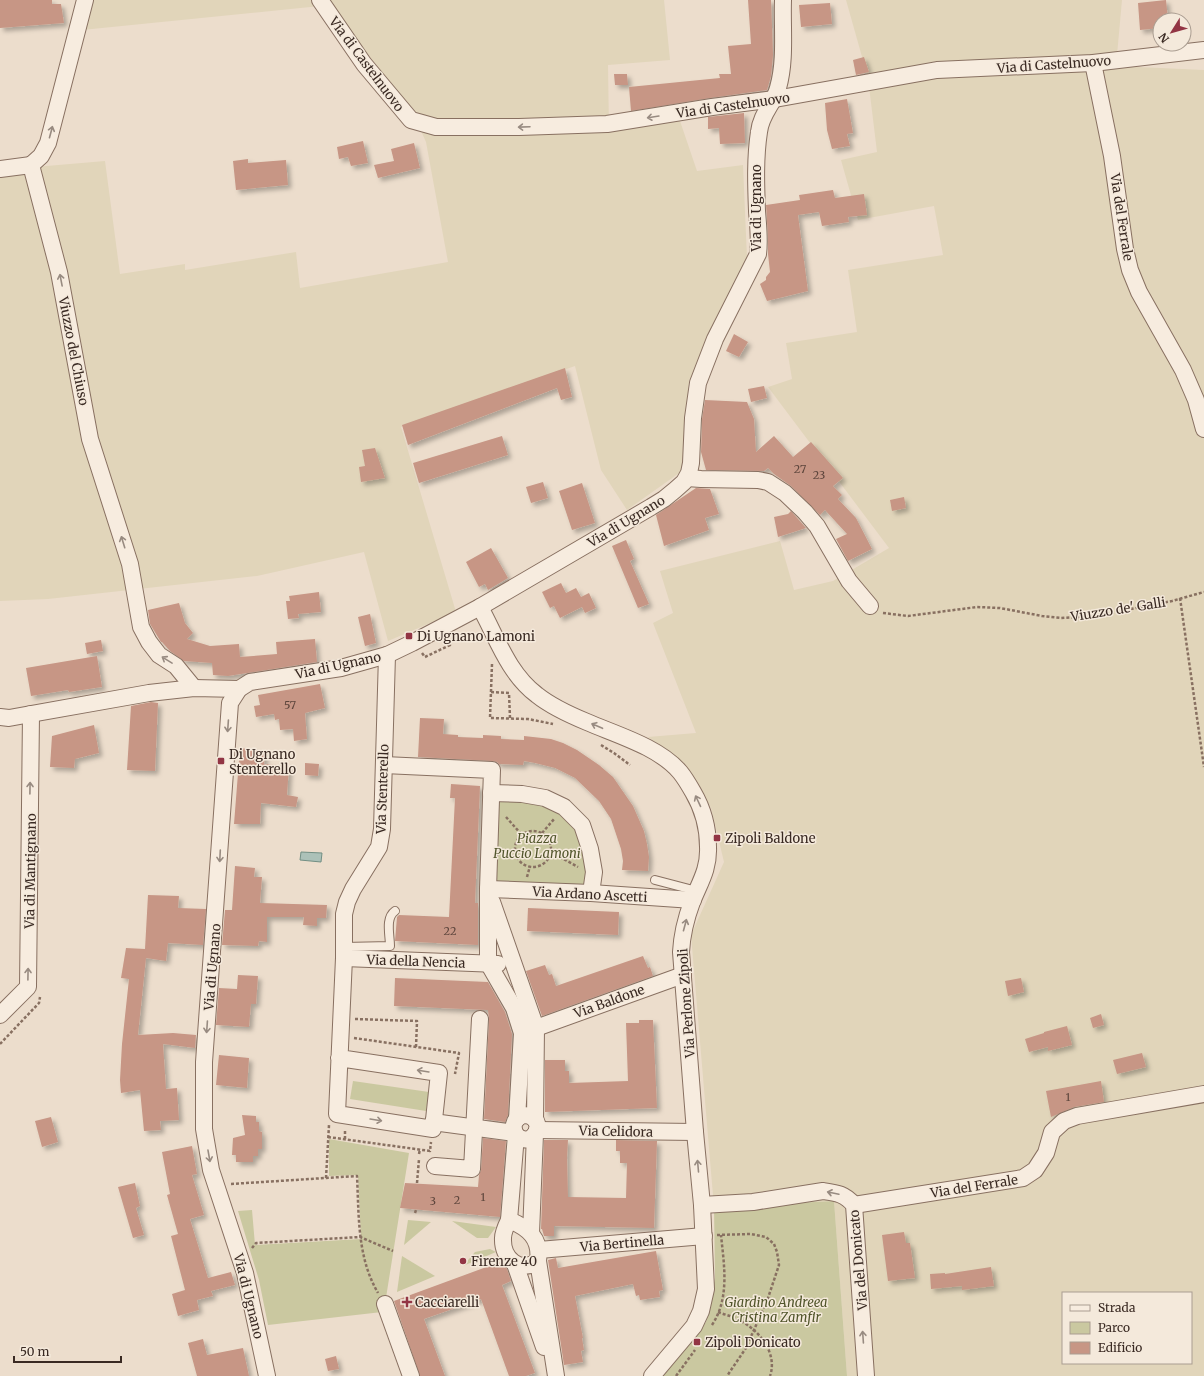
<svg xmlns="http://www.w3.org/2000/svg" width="1204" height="1376" font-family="Merriweather,serif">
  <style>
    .farmland { fill: #e1d5ba; fill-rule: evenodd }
    .green { fill: #cac8a0 }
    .water { fill: #acc1b8; stroke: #728f84 }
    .building { fill: #c79685; filter: url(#shadow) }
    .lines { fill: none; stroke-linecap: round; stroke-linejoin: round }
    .lane-casing { stroke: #887061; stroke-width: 10 }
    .street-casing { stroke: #887061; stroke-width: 18 }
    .path { stroke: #887061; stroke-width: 2.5; stroke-dasharray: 3 2; stroke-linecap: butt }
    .lane { stroke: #f7ecdf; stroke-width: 8 }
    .street { stroke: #f7ecdf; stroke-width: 16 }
    .oneway { stroke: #988b81 }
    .poi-dot { fill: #923544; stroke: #f4e9db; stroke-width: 1.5 }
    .labels { text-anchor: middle; stroke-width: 3; stroke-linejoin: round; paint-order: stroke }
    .number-label { font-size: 11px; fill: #5d453c }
    .street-label { font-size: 13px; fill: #3a2a23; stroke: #f4e9db }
    .poi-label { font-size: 13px; fill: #3a2a23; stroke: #f4e9db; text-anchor: start }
    .park-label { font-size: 13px; font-style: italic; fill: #51552b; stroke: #f4e9db }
  </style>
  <defs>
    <filter id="shadow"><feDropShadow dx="3.5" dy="3.5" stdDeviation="2" flood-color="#0004"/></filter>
  </defs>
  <rect width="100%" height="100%" fill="#ecddcc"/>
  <g class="farmland">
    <polygon points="91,0 664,0 670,60 608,65 609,131 680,121 697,171 743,165 747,258 689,381 682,471 627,510 601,470 575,366 401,427 456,612 388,641 364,552 257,576 48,599 0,601 0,170 105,161 120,274 185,264 185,270 296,252 300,288 448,262 426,142 413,113 330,5 82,30"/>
    <path d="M846 0H1122L1116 66 1204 70V1376H847L834 1201 714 1207 691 935 724 862 711 808 686 765 648 737 696 733 653 623 673 613 660 571 780 541 794 590 833 581 889 548 768 387 792 379 786 343 857 332 848 270 943 255 934 206 858 220 841 160 877 152 868 78ZM1063 1293H1191V1363H1063Z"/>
  </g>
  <g class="green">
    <polygon points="498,797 522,798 561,811 585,842 589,888 494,885"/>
    <polygon points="353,1081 429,1092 426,1111 350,1099"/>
    <polygon points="329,1139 409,1153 385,1304 382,1312 268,1325 259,1280 238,1211 252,1210 255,1245 361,1239 358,1175 329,1176"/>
    <polygon points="834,1201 847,1376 662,1376 706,1322 715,1278 714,1207"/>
    <polygon points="408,1220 431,1222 404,1245"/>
    <polygon points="452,1221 496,1227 488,1238 477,1238"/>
    <polygon points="490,1249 496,1252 463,1266 475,1252"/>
    <polygon points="402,1256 435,1276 397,1292"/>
  </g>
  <polygon class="water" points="301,852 322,853 321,862 300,860"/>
  <g class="building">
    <polygon points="0,0 52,0 52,4 61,4 64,23 0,28"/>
    <polygon points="748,0 771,0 773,55 771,76 767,90 710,98 631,111 629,87 720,78 719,74 731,74 728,46 751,44"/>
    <polygon points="1166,0 1168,20 1160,20 1160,28 1140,30 1138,3"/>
    <polygon points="830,3 832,24 801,27 799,5"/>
    <polygon points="864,57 869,72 856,75 853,60"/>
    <polygon points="614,74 627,74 628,85 615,85"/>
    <polygon points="847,99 853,133 847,134 850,146 832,149 827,130 825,103"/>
    <polygon points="744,113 745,143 720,144 719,128 708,129 708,117"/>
    <polygon points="363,141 368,163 351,166 348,157 339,159 337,147"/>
    <polygon points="414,143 420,168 378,178 374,165 394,161 391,149"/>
    <polygon points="248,159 248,163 286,160 288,185 236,190 233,161"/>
    <polygon points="833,190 835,198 864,194 867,215 848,217 849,222 822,226 819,212 798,215 808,291 767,301 760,284 766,280 766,277 770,272 768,254 768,238 766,205 800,200 799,195"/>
    <polygon points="734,334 748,342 739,357 726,351"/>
    <polygon points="565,368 572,397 561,400 557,388 408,445 402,425"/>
    <polygon points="764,386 767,398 751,402 748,389"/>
    <polygon points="705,400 747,402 754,419 756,452 774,436 793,457 811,442 843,478 833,486 842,495 838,499 856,518 872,549 848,561 836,539 847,534 825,510 820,515 791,486 774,474 768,468 764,471 706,470 701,452 702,419"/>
    <polygon points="502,436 508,455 419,483 413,463"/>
    <polygon points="375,448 385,478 361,482 359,467 365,466 362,450"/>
    <polygon points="543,482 548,498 531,503 526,487"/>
    <polygon points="582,483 595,523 572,530 559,491"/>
    <polygon points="696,488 710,489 719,514 705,518 709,530 664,546 656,515"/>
    <polygon points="904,497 906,508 892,511 890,500"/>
    <polygon points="791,511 806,528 778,537 774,517 788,514"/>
    <polygon points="626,540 634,559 630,561 649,604 638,608 612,546"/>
    <polygon points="491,548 508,578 488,590 485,584 479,587 466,562"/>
    <polygon points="561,583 566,593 576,588 581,597 589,593 596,608 585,613 582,607 560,618 554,606 550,608 542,592"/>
    <polygon points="319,592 321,612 298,614 299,618 288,619 286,601 290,601 289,596"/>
    <polygon points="179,603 185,623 193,633 187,639 210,646 239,644 240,657 277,654 276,642 315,639 317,662 228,676 213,675 212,663 184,661 170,651 162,642 161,642 150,624 148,610"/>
    <polygon points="370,614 376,643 365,646 358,617"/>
    <polygon points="101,640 103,651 87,654 85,643"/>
    <polygon points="97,656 102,687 69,692 68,690 31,696 26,668"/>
    <polygon points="320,684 325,708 305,713 307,739 294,741 293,729 280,730 279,719 275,720 274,714 256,717 254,706 260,705 258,695"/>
    <polygon points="151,702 158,703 155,771 127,770 131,706"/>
    <polygon points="420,718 444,719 443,734 458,735 458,737 483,738 483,735 501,736 501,739 524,740 524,736 551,739 563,743 577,750 599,765 613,777 633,806 644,831 647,844 649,857 648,871 622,870 623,861 621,849 611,819 599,801 575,778 555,768 535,763 524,761 523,765 500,764 500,765 497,762 492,761 418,757"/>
    <polygon points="94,725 99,753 75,759 74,768 50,767 52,736"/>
    <polygon points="240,748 265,751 264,764 289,766 287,795 298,797 296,807 261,803 260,824 234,824"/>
    <polygon points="305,763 319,764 318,776 305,775"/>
    <polygon points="451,784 480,786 475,903 478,903 478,945 395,941 397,917 399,915 449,917 455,798 450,798"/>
    <polygon points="235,866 255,868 254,877 262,877 260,903 327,905 326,918 317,918 317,926 303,925 304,917 267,917 267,942 259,941 258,946 222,945 225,910 232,910"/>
    <polygon points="148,895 179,896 178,908 206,909 203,945 168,943 166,961 146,958 138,1035 173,1033 196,1035 195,1048 163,1044 166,1089 177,1088 179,1120 160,1121 161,1130 144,1131 140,1090 121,1093 120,1080 122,1044 129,979 121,978 126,948 145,949"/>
    <polygon points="528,908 619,912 618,935 527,931"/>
    <polygon points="643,956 648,968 650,967 653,976 542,1016 526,971 545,965 549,975 552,974 556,986"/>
    <polygon points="238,975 258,976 256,1004 251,1004 249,1027 216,1025 219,988 237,989"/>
    <polygon points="395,978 488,982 505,1012 512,1034 508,1115 505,1122 484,1119 489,1020 488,1010 394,1006"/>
    <polygon points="1021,978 1024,992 1008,996 1005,981"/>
    <polygon points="1101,1014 1104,1025 1093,1028 1090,1018"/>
    <polygon points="639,1020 653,1020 657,1108 545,1112 545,1060 565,1060 565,1071 569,1071 569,1083 628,1081 626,1023 639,1023"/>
    <polygon points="1067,1026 1072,1045 1048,1051 1048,1047 1029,1052 1025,1039 1044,1033 1044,1032"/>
    <polygon points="1142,1053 1146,1067 1117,1074 1113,1060"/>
    <polygon points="219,1055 249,1058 247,1088 216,1085"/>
    <polygon points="1101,1081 1104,1102 1074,1107 1051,1117 1046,1091"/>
    <polygon points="242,1115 256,1116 256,1122 259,1122 259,1131 262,1132 262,1149 258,1149 258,1156 253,1156 253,1162 236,1162 236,1155 232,1155 233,1138 245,1135"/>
    <polygon points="51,1117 58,1142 42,1147 35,1121"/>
    <polygon points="483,1138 506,1141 500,1217 400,1208 405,1183 478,1187 479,1175 481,1170"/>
    <polygon points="544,1140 568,1140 567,1157 568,1197 626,1198 627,1163 620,1163 620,1151 616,1151 616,1140 657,1141 654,1228 554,1226 554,1236 544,1236 542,1229 541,1229"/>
    <polygon points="192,1146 197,1174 192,1175 204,1215 190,1219 208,1278 231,1272 235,1285 211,1291 213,1296 197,1300 199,1310 178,1316 172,1294 185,1290 171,1236 178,1234 167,1195 170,1194 162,1152"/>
    <polygon points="135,1183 140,1206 136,1208 144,1235 133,1238 118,1187"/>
    <polygon points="904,1232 906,1243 910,1243 915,1278 888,1281 882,1235"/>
    <polygon points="656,1251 663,1290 659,1291 660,1297 640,1300 639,1295 636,1296 633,1284 575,1296 583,1338 582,1338 584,1350 581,1351 583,1362 564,1365 548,1260 556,1258 558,1268"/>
    <polygon points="500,1262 507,1269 511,1281 502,1285 535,1373 526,1376 509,1376 481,1299 424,1319 445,1376 420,1376 394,1301"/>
    <polygon points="991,1267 994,1286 962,1290 962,1286 931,1289 930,1274 945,1273 945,1274"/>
    <polygon points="203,1339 207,1355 243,1348 249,1376 197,1376 188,1343"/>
    <polygon points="336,1356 339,1369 328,1371 325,1359"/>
  </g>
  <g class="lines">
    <defs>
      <g id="lane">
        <polyline points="655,880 697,891"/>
        <path d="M344 947 390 946C390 935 385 918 395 911"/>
      </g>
      <g id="street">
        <polyline points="320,0 364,64 411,120 436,127 519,127 607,124 712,107 775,99 937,70 1093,63 1204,50"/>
        <polyline points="1093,63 1112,156 1125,249 1130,270 1139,292 1183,370 1196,400 1204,429"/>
        <polyline points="31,165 59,272 90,439 130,564 141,627 149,642 159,655 176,666 194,688"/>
        <polyline points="31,165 41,156 48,143 85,0"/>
        <polyline points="0,169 31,165"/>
        <polyline points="687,478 701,479 758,480 768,482 785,493 805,512 817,526 849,581 870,606"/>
        <path d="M480 607C497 638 508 673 537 695 552 707 570 715 587 722 617 735 659 747 680 772 685 778 689 785 693 792 703 809 708 828 708 847 709 869 700 882 692 902 686 918 682 934 681 952L695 1132 702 1205 706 1289 701 1311 694 1326 652 1376"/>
        <polyline points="0,717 9,718 31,714 149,693 194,688 239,689"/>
        <polyline points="384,765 492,770 488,889 488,963 514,1008 522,1033 517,1119"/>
        <polyline points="491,793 522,794 545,798 564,807 582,825 590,849 594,872 591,893"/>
        <polyline points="488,889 591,893 693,900"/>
        <polyline points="492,902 536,1028 535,1120"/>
        <polyline points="344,958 498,964"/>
        <polyline points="0,1015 28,987 31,714"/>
        <polyline points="536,1028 683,975"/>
        <polyline points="339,1058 439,1073 433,1129 337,1114 344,958 344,914 347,902 353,889 379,847 382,829 387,655"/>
        <polyline points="433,1122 515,1133"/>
        <polyline points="537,1130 695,1132"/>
        <polyline points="435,1166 472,1169 480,1019"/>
        <path d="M702 1205 753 1202 823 1191C837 1193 845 1194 854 1205L866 1376"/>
        <polyline points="854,1205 1023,1178 1035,1170 1046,1153 1052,1132 1064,1121 1077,1116 1204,1094"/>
        <path d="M509 1220 516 1135C512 1128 513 1120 521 1116 524 1115 527 1115 530 1116 547 1123 532 1150 516 1135"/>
        <polyline points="531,1233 535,1134"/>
        <polyline points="539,1250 704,1236"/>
        <path d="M538 1261C520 1274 502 1259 503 1238 503 1232 506 1226 509 1220 529 1228 541 1239 538 1261L556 1376"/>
        <polyline points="515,1264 544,1347"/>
        <polyline points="385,1304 411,1376"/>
        <path d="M267 1376 245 1273 211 1170 204 1129V1062L230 703 239 689 250 682 341 668 387 655 412 643 480 607 651 507 664 499 675 490 684 482 689 473 691 463 693 418 698 383 715 339 758 254C760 240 758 225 757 211 756 185 755 158 759 132 761 113 774 104 778 88 786 60 782 29 783 0"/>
      </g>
    </defs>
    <use href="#lane" class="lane-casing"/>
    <use href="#street" class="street-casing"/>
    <g class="path">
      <polyline points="1180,598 1204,767"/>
      <polyline points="883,613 908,616 977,607 1000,608 1042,616 1061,618 1095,616 1172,601 1204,592"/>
      <polyline points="422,653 425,657 450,645 448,641"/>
      <polyline points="492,664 490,718 528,719 553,724"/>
      <polyline points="491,692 509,693 510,718"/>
      <polyline points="601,745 614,753 630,765"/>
      <polyline points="506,817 522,835"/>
      <circle cx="533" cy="849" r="18"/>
      <polyline points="542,833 555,818"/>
      <polyline points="551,852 578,867"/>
      <polyline points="527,877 530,866"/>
      <polyline points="355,1019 417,1021 416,1047"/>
      <polyline points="354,1038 459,1053 455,1074"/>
      <polyline points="0,1044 39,1003 40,997"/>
      <polyline points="328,1137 430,1151 431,1142"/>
      <polyline points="345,1139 345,1130"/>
      <polyline points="419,1154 420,1149"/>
      <polyline points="326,1178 329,1125"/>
      <polyline points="417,1183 419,1159"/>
      <path d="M231 1184 357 1176C359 1216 357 1257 378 1293"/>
      <polyline points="415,1213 416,1210"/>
      <polyline points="717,1235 751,1234 766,1237 774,1244 777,1252 779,1265 768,1298 746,1348 727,1376"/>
      <polyline points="252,1248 256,1243 360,1237 393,1251"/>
      <path d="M718 1312C725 1315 733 1316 739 1320 759 1330 778 1353 770 1376"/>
      <path d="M712 1325C730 1298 724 1265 721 1235"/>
      <polyline points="676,1376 695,1350"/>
    </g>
    <use href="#lane" class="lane"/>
    <use href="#street" class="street"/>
  </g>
  <defs><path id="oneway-shaft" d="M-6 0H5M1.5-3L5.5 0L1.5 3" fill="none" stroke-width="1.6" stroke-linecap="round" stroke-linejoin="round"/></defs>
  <g class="oneway">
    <use href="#oneway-shaft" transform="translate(653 117) rotate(171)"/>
    <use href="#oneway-shaft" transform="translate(524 127) rotate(178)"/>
    <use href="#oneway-shaft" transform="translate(51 132) rotate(-75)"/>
    <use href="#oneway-shaft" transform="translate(61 280) rotate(-101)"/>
    <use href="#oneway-shaft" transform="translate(123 542) rotate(-107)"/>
    <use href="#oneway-shaft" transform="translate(167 660) rotate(-148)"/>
    <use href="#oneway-shaft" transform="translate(228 726) rotate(94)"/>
    <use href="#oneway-shaft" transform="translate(597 726) rotate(-157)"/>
    <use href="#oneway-shaft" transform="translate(30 788) rotate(-89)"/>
    <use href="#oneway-shaft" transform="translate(698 801) rotate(-115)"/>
    <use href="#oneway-shaft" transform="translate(220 856) rotate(93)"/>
    <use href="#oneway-shaft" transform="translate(685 925) rotate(-75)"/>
    <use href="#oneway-shaft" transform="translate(28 974) rotate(-89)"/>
    <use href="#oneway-shaft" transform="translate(207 1027) rotate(94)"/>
    <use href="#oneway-shaft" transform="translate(423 1071) rotate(-171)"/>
    <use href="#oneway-shaft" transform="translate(376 1120) rotate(9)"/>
    <use href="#oneway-shaft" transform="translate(209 1156) rotate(80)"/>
    <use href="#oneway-shaft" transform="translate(698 1166) rotate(-95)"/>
    <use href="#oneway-shaft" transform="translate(833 1193) rotate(-168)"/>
    <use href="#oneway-shaft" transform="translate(863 1337) rotate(-94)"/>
  </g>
  <g class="poi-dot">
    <rect x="405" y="632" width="8" height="8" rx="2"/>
    <rect x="217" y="757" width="8" height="8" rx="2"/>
    <rect x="713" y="834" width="8" height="8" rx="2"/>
    <circle cx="463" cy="1261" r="4"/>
    <path d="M405 1296h4v4h4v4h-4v4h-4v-4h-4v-4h4z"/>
    <rect x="693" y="1338" width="8" height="8" rx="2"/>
  </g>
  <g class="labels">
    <g class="number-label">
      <text x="800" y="473">27</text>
      <text x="819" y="479">23</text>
      <text x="290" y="709">57</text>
      <text x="450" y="935">22</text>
      <text x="1068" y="1101">1</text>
      <text x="483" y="1201">1</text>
      <text x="457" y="1204">2</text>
      <text x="433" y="1205">3</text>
    </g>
    <g class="street-label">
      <text transform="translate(367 64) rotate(53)" y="5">Via di Castelnuovo</text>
      <text transform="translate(1054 64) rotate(-4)" y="5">Via di Castelnuovo</text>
      <text transform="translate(733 105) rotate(-8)" y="5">Via di Castelnuovo</text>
      <text transform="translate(756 208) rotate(-90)" y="5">Via di Ugnano</text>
      <text transform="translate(1122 217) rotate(81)" y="5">Via del Ferrale</text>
      <text transform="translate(74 351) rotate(79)" y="5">Viuzzo del Chiuso</text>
      <text transform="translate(626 521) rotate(-31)" y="5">Via di Ugnano</text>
      <text transform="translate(1118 609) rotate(-9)" y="5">Viuzzo de' Galli</text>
      <text transform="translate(338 665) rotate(-12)" y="5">Via di Ugnano</text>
      <text transform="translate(382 789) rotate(-88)" y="5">Via Stenterello</text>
      <text transform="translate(30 871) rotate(-89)" y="5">Via di Mantignano</text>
      <text transform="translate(590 894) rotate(3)" y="5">Via Ardano Ascetti</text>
      <text transform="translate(416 961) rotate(2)" y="5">Via della Nencia</text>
      <text transform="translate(212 967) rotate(-85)" y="5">Via di Ugnano</text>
      <text transform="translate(609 1001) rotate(-20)" y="5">Via Baldone</text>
      <text transform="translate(686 1003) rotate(-94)" y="5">Via Perlone Zipoli</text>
      <text transform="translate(616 1131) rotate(1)" y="5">Via Celidora</text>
      <text transform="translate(974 1186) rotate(-9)" y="5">Via del Ferrale</text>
      <text transform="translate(622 1243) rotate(-5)" y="5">Via Bertinella</text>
      <text transform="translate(858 1260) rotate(-95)" y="5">Via del Donicato</text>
      <text transform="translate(249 1296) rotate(76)" y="5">Via di Ugnano</text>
    </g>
    <g class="poi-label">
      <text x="417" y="641">Di Ugnano Lamoni</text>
      <text x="229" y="759">Di Ugnano<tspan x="229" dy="15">Stenterello</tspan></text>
      <text x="725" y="843">Zipoli Baldone</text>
      <text x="471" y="1266">Firenze 40</text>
      <text x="415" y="1307">Cacciarelli</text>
      <text x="705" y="1347">Zipoli Donicato</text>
    </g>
    <g class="park-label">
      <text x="537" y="843">Piazza<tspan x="537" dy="15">Puccio Lamoni</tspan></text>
      <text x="776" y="1307">Giardino Andreea<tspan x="776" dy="15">Cristina Zamfir</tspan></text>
    </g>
  </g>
  <rect x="1062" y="1292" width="130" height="72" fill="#f4e9db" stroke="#aa9d91"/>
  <rect x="1070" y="1305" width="20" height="6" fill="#f7ecdf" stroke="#aa9d91"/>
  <text x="1098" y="1312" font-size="12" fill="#3a2a23">Strada</text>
  <rect x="1070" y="1322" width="20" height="12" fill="#cac8a0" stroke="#aa9d91"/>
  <text x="1098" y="1332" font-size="12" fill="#3a2a23">Parco</text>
  <rect x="1070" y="1342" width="20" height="12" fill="#c79685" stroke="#aa9d91"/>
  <text x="1098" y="1352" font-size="12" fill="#3a2a23">Edificio</text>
  <g transform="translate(1172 32) rotate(233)"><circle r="19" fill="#f4e9db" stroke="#aa9d91"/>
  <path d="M0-3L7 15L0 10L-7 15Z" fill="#923544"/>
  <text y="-6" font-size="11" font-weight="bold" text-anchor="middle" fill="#3a2a23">N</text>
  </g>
  <path d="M14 1356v6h107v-6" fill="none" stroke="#3a2a23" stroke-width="2"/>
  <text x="20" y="1356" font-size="12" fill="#3a2a23" stroke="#f4e9db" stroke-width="3" paint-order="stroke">50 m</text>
</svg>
